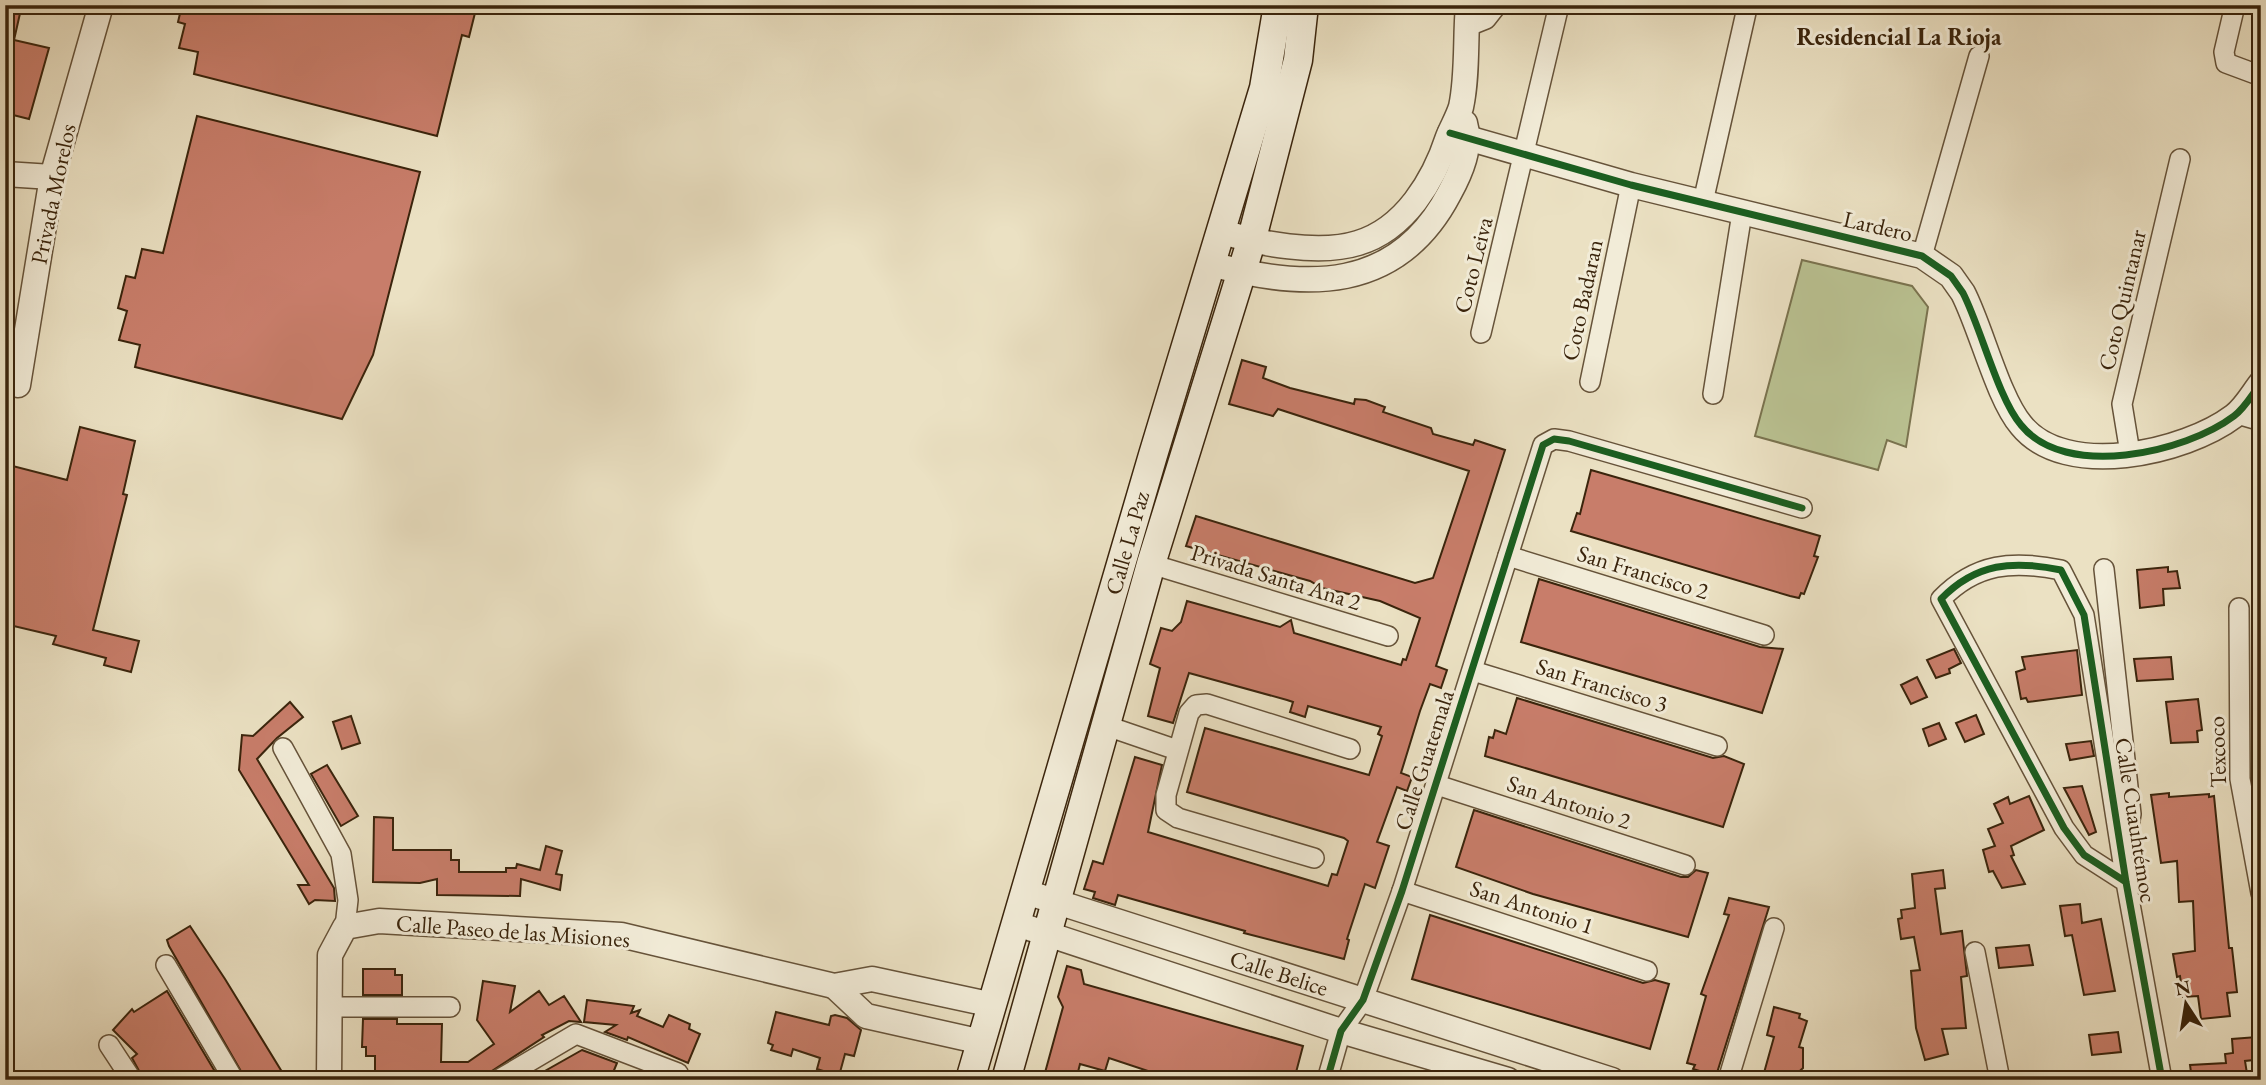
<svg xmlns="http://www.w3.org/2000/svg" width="2266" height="1085" font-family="'EB Garamond',serif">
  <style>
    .green { fill: #bac292; stroke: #7a734f; stroke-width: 2 }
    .building { fill: #c87d6a; stroke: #3a240c; stroke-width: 2 }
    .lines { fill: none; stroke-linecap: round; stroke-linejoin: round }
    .minor-casing { stroke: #66533a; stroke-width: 22 }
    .tertiary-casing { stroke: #66533a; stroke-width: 27 }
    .secondary-casing { stroke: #3a240c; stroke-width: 31 }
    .minor { stroke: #f2ecd8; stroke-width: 19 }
    .tertiary { stroke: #f2ecd8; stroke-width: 24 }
    .secondary { stroke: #f2ecd8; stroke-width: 28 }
    .cycleway-casing { stroke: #f2ecd8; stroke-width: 11 }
    .cycleway { stroke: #1b5e20; stroke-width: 7 }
    .labels { text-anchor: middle; stroke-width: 6; stroke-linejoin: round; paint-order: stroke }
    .street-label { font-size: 23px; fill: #3a240c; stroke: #f2ecd8 }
    .neighbourhood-label { font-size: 24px; font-weight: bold; fill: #3a240c; stroke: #f2ecd8 }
  </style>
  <rect width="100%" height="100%" fill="#ebe1c3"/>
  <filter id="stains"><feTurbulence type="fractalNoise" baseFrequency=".00286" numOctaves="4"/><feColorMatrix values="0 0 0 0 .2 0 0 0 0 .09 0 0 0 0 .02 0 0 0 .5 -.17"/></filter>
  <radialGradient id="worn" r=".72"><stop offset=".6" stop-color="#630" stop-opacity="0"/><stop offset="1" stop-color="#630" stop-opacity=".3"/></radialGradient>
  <polygon class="green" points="1802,260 1912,286 1928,307 1906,447 1887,440 1878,470 1755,436"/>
  <g class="building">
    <polygon points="5,5 21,9 14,40 49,48 29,119 5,113"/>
    <polygon points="182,5 352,5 381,12 383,5 477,5 469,37 462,35 437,136 194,74 198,52 179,48 185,24 178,22"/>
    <polygon points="197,116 420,172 373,355 342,419 135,367 140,345 119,340 127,311 118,308 126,276 135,278 142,249 163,253"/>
    <polygon points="1242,360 1266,367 1263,378 1290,388 1354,404 1355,399 1366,400 1385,407 1383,412 1431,428 1433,434 1473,445 1475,440 1505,450 1436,666 1447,670 1441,688 1430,684 1420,711 1401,773 1412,777 1407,791 1397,787 1377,842 1389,846 1375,888 1365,884 1347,939 1349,940 1344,959 1244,933 1245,931 1118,895 1115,905 1093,898 1095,892 1084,889 1093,861 1103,864 1135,757 1162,765 1148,832 1328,886 1332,874 1337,875 1348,841 1344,838 1187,792 1205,728 1369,775 1382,736 1378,734 1381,727 1308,706 1305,717 1290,712 1293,702 1287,700 1189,673 1173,723 1148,716 1160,668 1150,664 1161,628 1172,631 1181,622 1187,601 1280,627 1291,620 1294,633 1401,665 1403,659 1406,660 1420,618 1380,601 1322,588 1310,581 1186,546 1196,516 1415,583 1433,578 1469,471 1278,409 1273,416 1229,404"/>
    <polygon points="80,427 135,441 123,494 127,495 93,630 139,641 131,672 104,665 106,658 53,644 56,636 5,624 5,464 67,480"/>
    <polygon points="1591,470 1820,536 1814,556 1818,557 1804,594 1801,593 1799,598 1790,596 1571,531 1577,513 1580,514"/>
    <polygon points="2168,567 2168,572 2177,571 2180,588 2163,589 2164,605 2140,608 2137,570"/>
    <polygon points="1539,579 1760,647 1783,649 1762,713 1521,642"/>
    <polygon points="1954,649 1961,663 1949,669 1950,673 1936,678 1927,660"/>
    <polygon points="2077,650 2082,695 2028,702 2026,698 2021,699 2016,672 2025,669 2022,657"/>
    <polygon points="2171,657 2173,679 2137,681 2134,659"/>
    <polygon points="1917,677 1927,697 1911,704 1901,685"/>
    <polygon points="1517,698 1713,758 1724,756 1744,764 1723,827 1485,756 1489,737 1493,738 1495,730 1506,734"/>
    <polygon points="2198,699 2202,730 2197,731 2198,742 2171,743 2166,702"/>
    <polygon points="290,702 303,717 277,738 257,759 334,888 335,901 315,900 309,904 298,885 309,885 239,770 242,735 253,736"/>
    <polygon points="1976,715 1984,734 1965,742 1956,723"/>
    <polygon points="351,716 360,743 342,749 333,722"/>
    <polygon points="1939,723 1946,739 1929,746 1923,729"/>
    <polygon points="2091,741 2094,756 2070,760 2066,744"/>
    <polygon points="327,765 358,816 341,826 311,774"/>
    <polygon points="2082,786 2096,832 2089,835 2064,788"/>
    <polygon points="2169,793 2169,797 2209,794 2209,797 2214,796 2229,948 2232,948 2237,992 2227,993 2230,1016 2201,1019 2198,996 2183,997 2180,976 2177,977 2173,954 2195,951 2193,901 2179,902 2177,861 2161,863 2151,795"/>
    <polygon points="2029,796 2044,830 2011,846 2014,855 2011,856 2025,884 2002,888 1993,871 1989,872 1983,850 1995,846 1988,829 2003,823 1994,804 2008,797 2010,804"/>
    <polygon points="1474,810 1681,877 1688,877 1696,870 1708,873 1688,937 1533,894 1456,867"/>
    <polygon points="374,817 393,818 393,850 451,850 451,860 459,860 459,872 506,872 506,868 516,868 517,864 540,870 546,846 562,851 556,874 562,875 560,890 521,879 520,896 437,895 437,879 420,883 373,882"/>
    <polygon points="1943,870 1945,888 1935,889 1941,934 1962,931 1967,976 1961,977 1966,1028 1942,1029 1948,1054 1925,1060 1916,1028 1911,971 1920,970 1914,937 1901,939 1898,919 1902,918 1901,910 1915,908 1912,874"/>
    <polygon points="1729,898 1769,907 1716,1076 1693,1069 1695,1065 1687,1063 1706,996 1701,994 1729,915 1724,914"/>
    <polygon points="2080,904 2082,923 2101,919 2115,991 2084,995 2072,935 2065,936 2060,906"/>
    <polygon points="1430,915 1643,983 1655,980 1669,984 1650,1049 1412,979"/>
    <polygon points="190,926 225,979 287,1080 246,1080 169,946 167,940"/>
    <polygon points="2029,945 2033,965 1999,968 1996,948"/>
    <polygon points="1067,966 1081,970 1084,984 1303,1046 1294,1080 1175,1080 1109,1058 1105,1071 1080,1064 1076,1080 1063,1077 1063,1080 1043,1080 1063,1007 1058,997"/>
    <polygon points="363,969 395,969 395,975 402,975 402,995 363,995"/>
    <polygon points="483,981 515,986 510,1012 539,991 549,1005 564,996 581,1022 569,1021 542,1035 544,1037 478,1080 375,1080 375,1056 366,1056 366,1047 362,1047 363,1019 397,1019 397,1024 442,1024 441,1062 468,1062 494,1044 477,1020"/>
    <polygon points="167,991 220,1080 144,1080 132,1058 137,1054 113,1030 132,1009 134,1012"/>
    <polygon points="587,1000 634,1006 631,1013 640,1010 637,1016 663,1027 669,1015 690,1024 689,1029 700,1034 688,1063 628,1037 627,1040 605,1032 616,1025 584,1022"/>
    <polygon points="1774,1007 1800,1014 1799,1018 1807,1021 1799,1047 1803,1048 1803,1068 1790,1080 1762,1080 1774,1037 1767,1035"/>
    <polygon points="776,1012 829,1025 831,1016 835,1015 847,1018 861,1030 854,1056 845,1054 839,1076 817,1069 820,1058 793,1049 791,1056 771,1050 773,1045 768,1043"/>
    <polygon points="2118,1032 2121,1052 2092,1055 2089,1035"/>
    <polygon points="2257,1037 2260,1055 2254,1060 2245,1061 2248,1080 2192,1080 2190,1065 2226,1063 2225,1054 2233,1053 2232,1039"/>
    <polygon points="582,1050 617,1063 610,1080 529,1080"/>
  </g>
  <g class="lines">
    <defs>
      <g id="minor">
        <polyline points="2235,5 2224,52 2226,63 2261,76"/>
        <polyline points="1466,27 1486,19 1497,5"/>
        <polyline points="1703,202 1747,8"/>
        <polyline points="1922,256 1979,56"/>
        <polyline points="1481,333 1559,5"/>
        <polyline points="1590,382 1631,185"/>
        <polyline points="1713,394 1742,213"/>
        <polyline points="2237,414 2261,421"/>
        <polyline points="2130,453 2122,404 2180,159"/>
        <polyline points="1508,556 1764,635"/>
        <polyline points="1151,564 1388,636"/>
        <polyline points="2104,569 2131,814 2125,848"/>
        <polyline points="2239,608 2240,779 2261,893"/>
        <polyline points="1473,671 1717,746"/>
        <polyline points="1107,726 1177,750"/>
        <polyline points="283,748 341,854 348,900 345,927"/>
        <polyline points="1437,785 1685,865"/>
        <polyline points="1314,858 1178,818 1166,810 1166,795 1189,713 1196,705 1207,704 1350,749"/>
        <path d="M2126 882 2084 855 2064 828 1941 599C1976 563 2013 560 2061 570L2084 615 2126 882 2162 1080"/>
        <polyline points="1402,891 1647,971"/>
        <polyline points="1975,952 2000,1080"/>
        <polyline points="166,965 234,1080"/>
        <polyline points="328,1007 450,1007"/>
        <polyline points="109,1045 132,1080"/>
        <polyline points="498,1080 576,1034 678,1073"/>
        <polyline points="1327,1080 1341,1031 1363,1000 1402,891 1543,445 1554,439 1569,441 1802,508"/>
        <polyline points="1728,1080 1774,928"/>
      </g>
      <g id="tertiary">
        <path d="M1450 133 1631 185 1922 256 1951 276 1963 293C1981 328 1998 398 2021 425 2065 480 2185 453 2234 416 2245 408 2253 393 2261 383"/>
        <polyline points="5,174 52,177"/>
        <path d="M1221 231C1257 244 1320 255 1358 243 1405 229 1434 180 1448 137 1452 127 1458 117 1461 107 1468 75 1465 38 1468 5"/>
        <path d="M1211 264C1305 290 1397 293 1449 194 1461 172 1472 147 1465 123"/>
        <polyline points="18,385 52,177 101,5"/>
        <polyline points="1026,892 1612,1080"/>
        <polyline points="1017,924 1341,1031 1508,1080"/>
        <polyline points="834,986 866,1016 982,1042"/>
        <polyline points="329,1080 330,955 345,927 379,921 621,935 834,986 872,979 993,1005"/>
      </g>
      <g id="secondary">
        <polyline points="970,1080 1153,455 1264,88 1278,5"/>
        <polyline points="1006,1080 1151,564 1251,242 1298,60 1304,5"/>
      </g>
    </defs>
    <use href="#minor" class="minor-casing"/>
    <use href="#tertiary" class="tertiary-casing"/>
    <use href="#secondary" class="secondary-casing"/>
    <use href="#minor" class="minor"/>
    <use href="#tertiary" class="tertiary"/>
    <use href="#secondary" class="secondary"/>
    <defs>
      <g id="cycleway">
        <path d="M1450 133 1631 185 1922 256 1951 276 1963 293C1981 328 1998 398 2021 425 2065 480 2185 453 2234 416 2245 408 2253 393 2261 383"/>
        <path d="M2126 882 2084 855 2064 828 1941 599C1976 563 2013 560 2061 570L2084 615 2126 882 2162 1080"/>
        <polyline points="1327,1080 1341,1031 1363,1000 1402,891 1543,445 1554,439 1569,441 1802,508"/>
      </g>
    </defs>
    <use href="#cycleway" class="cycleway-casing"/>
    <use href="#cycleway" class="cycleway"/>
  </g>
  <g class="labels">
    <g class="street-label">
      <text transform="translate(53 194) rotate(-78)" y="8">Privada Morelos</text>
      <text transform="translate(1878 226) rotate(13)" y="8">Lardero</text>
      <text transform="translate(1473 265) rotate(-76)" y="8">Coto Leiva</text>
      <text transform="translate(1582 300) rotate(-78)" y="8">Coto Badaran</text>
      <text transform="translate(2122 300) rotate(-77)" y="8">Coto Quintanar</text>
      <text transform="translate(1127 543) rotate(-74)" y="8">Calle La Paz</text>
      <text transform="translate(1643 572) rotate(17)" y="8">San Francisco 2</text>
      <text transform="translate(1276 577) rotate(17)" y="8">Privada Santa Ana 2</text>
      <text transform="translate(1602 685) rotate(17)" y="8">San Francisco 3</text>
      <text transform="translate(2217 752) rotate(-92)" y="8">Texcoco</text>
      <text transform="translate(1424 760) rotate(-72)" y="8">Calle Guatemala</text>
      <text transform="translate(1569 802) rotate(18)" y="8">San Antonio 2</text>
      <text transform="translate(2136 820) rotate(81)" y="8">Calle Cuauhtémoc</text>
      <text transform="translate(1532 907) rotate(18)" y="8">San Antonio 1</text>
      <text transform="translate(513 931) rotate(4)" y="8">Calle Paseo de las Misiones</text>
      <text transform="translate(1279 973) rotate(18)" y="8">Calle Belice</text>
    </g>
    <g class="neighbourhood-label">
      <text x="1899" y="45">Residencial La Rioja</text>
    </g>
  </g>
  <rect width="2266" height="1085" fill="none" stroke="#ebe1c3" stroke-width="28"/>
  <rect x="7" y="7" width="2252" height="1071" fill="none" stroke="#3a240c" stroke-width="3.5"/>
  <rect x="14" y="14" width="2238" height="1057" fill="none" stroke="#3a240c" stroke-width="2"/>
  <g transform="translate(2186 1004) rotate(348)" stroke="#f2ecd8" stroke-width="5" paint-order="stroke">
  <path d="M0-5L12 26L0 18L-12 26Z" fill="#3a240c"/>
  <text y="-10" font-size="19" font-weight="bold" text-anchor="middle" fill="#3a240c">N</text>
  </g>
  <rect width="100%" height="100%" filter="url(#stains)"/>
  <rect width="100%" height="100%" fill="url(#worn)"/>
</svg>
